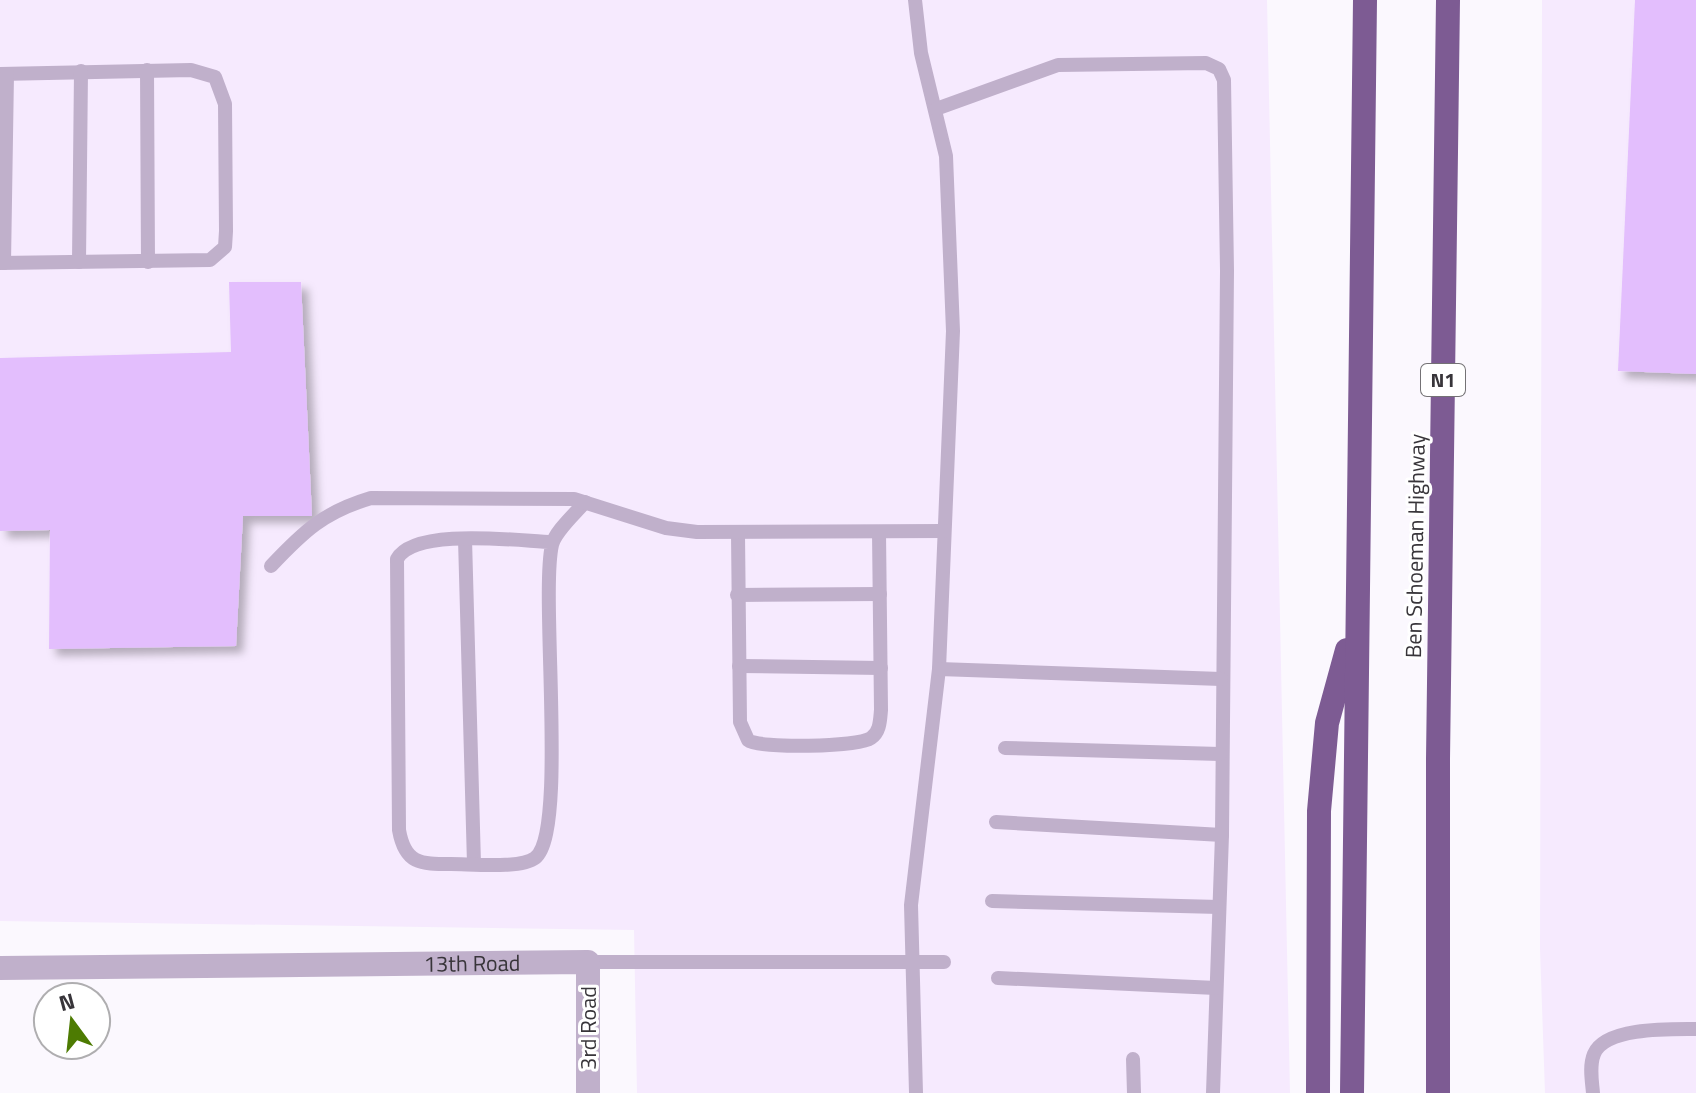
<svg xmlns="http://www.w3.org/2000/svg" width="1696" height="1093" font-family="'Titillium Web',sans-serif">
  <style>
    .built { fill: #f6eafe }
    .building { fill: #e3befd; filter: url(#shadow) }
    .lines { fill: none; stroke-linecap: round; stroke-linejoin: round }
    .service { stroke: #c0b0cb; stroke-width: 14 }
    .tertiary { stroke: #c0b0cb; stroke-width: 24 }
    .motorway { stroke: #7d5b93; stroke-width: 24 }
    .labels { text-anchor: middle; stroke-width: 6; stroke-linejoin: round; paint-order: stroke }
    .shield { fill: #fff; stroke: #747275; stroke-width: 2 }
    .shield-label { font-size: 20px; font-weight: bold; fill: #38353a }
    .street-label { font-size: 22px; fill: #38353a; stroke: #fff }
  </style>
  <defs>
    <filter id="shadow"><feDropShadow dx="7" dy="7" stdDeviation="4" flood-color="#0004"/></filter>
  </defs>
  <rect width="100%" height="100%" fill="#fbf8fe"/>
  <g class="built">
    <polygon points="0,0 1267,0 1290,1093 637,1093 634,930 0,921"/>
    <polygon points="1542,0 1696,0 1696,1093 1545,1093 1540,949"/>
  </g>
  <g class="building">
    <polygon points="1635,0 1696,0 1696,374 1618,371"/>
    <polygon points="229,282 301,282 312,516 243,516 236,646 49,649 50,530 0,531 0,358 231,352"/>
  </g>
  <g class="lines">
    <g class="service">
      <polyline points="915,0 921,53 946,156 953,331 939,669 911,905 916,1093"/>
      <polyline points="147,70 148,262"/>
      <polyline points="0,74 191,70 215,77 225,104 226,231 225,247 210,260 0,263"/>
      <polyline points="936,109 1058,65 1206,63 1219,69 1224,80 1227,271 1222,835 1213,1093"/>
      <polyline points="79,262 81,71"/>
      <polyline points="4,263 7,74"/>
      <path d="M738 534 740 722 748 740C759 749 858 747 871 738 880 732 880 721 881 710L879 532"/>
      <polyline points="465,539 474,864"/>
      <path d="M552 542C519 541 414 527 397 559L399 830C405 864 420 864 451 864 471 864 521 869 535 858 568 833 540 597 552 545 555 531 576 513 585 502"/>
      <path d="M271 566C304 531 324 512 371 498L574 499 666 528 697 532 944 531"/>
      <polyline points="737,595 880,594"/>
      <polyline points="739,666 881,668"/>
      <polyline points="939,669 1221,679"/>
      <polyline points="1005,748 1220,754"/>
      <polyline points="996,822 1222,835"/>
      <polyline points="992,901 1219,907"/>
      <polyline points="588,962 944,962"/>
      <polyline points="998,978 1216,988"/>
      <polyline points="1133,1059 1134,1093"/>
      <path d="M1593 1093C1592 1081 1589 1066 1594 1054 1605 1027 1671 1029 1696 1029"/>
    </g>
    <path class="tertiary" id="s1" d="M0 968 588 962V1093"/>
    <g class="motorway">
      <polyline points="1318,1093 1319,811 1327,723 1347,650"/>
      <polyline points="1352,1093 1365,0"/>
      <polyline points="1438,1093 1438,759 1448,0"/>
    </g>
  </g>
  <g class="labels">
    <rect class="shield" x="1421" y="364" width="44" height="32" rx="6"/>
    <g class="shield-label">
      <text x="1443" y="387">N1</text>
    </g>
    <g class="street-label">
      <text transform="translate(1415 546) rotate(-89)" y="8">Ben Schoeman Highway</text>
      <text dy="8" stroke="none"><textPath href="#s1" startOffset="472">13th Road</textPath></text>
      <text transform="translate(588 1028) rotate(-90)" y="8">3rd Road</text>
    </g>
  </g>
  <g transform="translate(72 1021) rotate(345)"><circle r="38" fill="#ffffff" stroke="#afaeb0" stroke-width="2"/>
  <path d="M0-6L14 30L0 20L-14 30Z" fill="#4d7b02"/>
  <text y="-12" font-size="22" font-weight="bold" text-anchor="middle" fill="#38353a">N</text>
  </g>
</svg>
